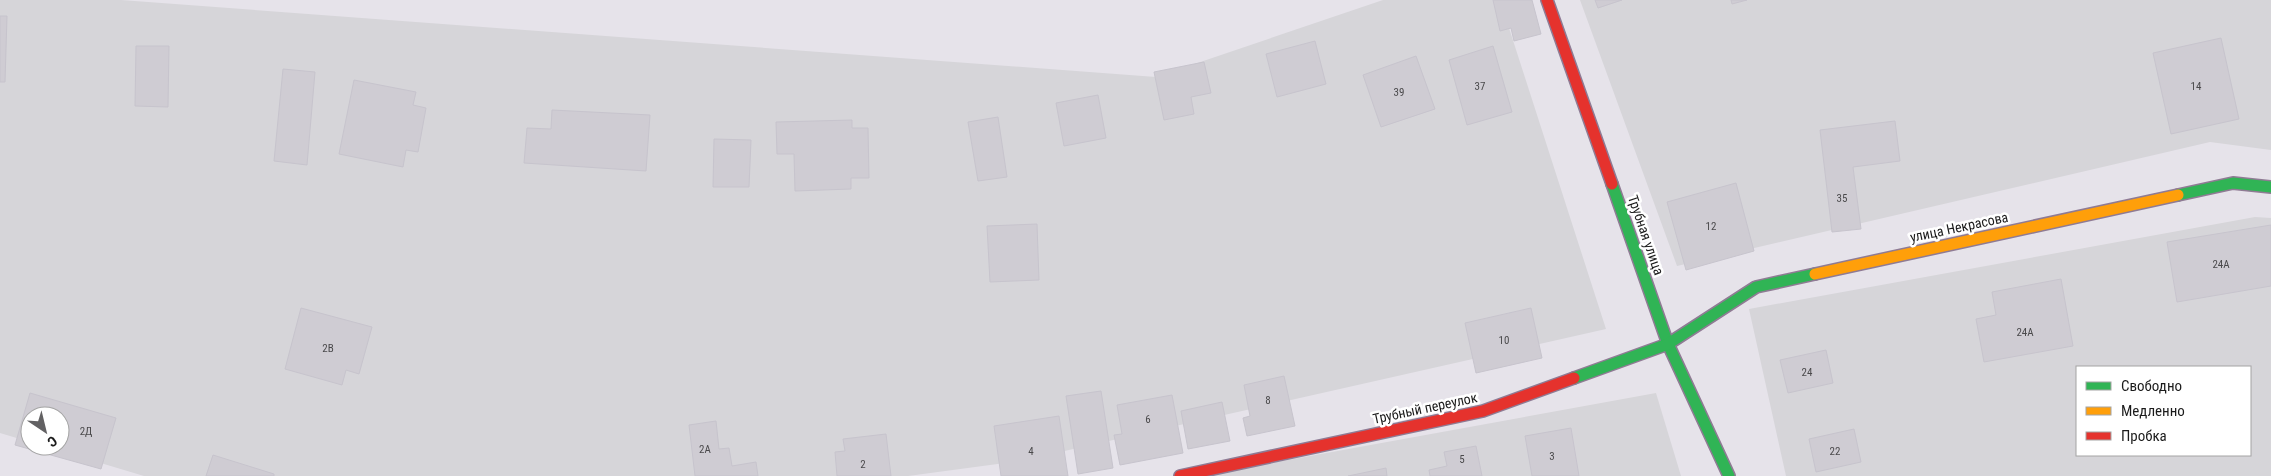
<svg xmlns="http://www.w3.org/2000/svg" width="2271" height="476" font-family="'Roboto Condensed',sans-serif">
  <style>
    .residential { fill: #d6d5d9; fill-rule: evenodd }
    .building { fill: #cfccd3; stroke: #c7c4cd; fill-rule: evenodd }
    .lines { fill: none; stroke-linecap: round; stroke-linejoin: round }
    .fast-casing { stroke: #8f7b94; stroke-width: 14 }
    .slow-casing { stroke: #8f7b94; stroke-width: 14 }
    .jam-casing { stroke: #8f7b94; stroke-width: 14 }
    .fast { stroke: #30b455; stroke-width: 11 }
    .slow { stroke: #ff9f0a; stroke-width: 11 }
    .jam { stroke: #e5322d; stroke-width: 11 }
    .labels { text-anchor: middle; stroke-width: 5; stroke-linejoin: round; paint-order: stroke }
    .number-label { font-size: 11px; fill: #4a494b }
    .street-label { font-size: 14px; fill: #1b1b1b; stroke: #fff }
  </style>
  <rect width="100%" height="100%" fill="#e6e3ea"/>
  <g class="residential">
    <polygon points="0,0 121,0 1156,77 1383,0 1500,0 1606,329 1020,461 908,476 144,476 44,446 60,446 60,416 30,416 30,442 0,433"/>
    <polygon points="1580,0 2271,0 2271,150 2210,142 1677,266"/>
    <path d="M2255 217 2271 218V476H1786L1749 309ZM2077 367H2250V455H2077Z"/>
    <polygon points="1656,393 1681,476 1200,476"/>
  </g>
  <g class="building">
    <polygon points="1493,0 1532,0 1541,34 1514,41 1511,28 1500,31"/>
    <polygon points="1595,0 1622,0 1598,8"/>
    <polygon points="1731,0 1747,0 1732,4"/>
    <polygon points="0,16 7,16 5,82 0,82"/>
    <polygon points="2221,38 2239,119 2171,134 2153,53"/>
    <polygon points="1315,41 1326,84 1277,97 1266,54"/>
    <polygon points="136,46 169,46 168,107 135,106"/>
    <polygon points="1493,46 1512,112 1467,125 1449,60"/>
    <polygon points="1416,56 1435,109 1381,127 1363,75"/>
    <polygon points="1204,62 1211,93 1191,97 1194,114 1164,120 1154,72"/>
    <polygon points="283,69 315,72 307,165 274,161"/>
    <polygon points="354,80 416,92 413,105 426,108 418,152 406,150 403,167 339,154"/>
    <polygon points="1098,95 1106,138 1064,146 1056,103"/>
    <polygon points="552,110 650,115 646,171 524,163 527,128 551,129"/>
    <polygon points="998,117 1007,177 978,181 968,122"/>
    <polygon points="852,120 852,128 868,128 869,178 851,178 851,189 795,191 794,154 777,154 776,122"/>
    <polygon points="1895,121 1900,161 1853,167 1861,229 1832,232 1820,130"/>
    <polygon points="714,139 751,140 749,187 713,187"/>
    <polygon points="1736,183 1754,251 1686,270 1667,202"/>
    <polygon points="1037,224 1039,280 990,282 987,226"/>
    <polygon points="2271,225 2271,286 2177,302 2167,242"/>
    <polygon points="2061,279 2073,346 1984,362 1976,319 1996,315 1992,292"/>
    <polygon points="301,308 372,327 359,374 346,370 342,385 285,369"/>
    <polygon points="1531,308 1542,358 1476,373 1465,323"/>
    <polygon points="1826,350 1833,383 1788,393 1780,360"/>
    <polygon points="1284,376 1295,426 1247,436 1243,418 1250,416 1244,385"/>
    <polygon points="1101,391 1113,468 1078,474 1066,396"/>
    <path d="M30 393 116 418 101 469 15 445ZM30 416H60V446H30Z"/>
    <polygon points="1172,395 1183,453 1120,465 1114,435 1122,434 1117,405"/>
    <polygon points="1222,402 1230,441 1188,449 1181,411"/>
    <polygon points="1059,416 1068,476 1001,476 994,426"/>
    <polygon points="716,421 719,449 729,448 732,466 756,462 758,476 695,476 689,425"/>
    <polygon points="1571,428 1579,476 1532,476 1525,436"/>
    <polygon points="1854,429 1861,462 1816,472 1809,439"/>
    <polygon points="886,434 891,476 837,476 835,452 845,451 843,439"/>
    <polygon points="1476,446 1482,476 1430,476 1429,470 1447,466 1444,452"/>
    <polygon points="213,455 274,474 274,476 206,476"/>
    <polygon points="1386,468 1387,476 1348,476"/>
  </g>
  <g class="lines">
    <defs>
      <g id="fast">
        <polyline points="1612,184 1668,344 1729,476"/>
        <polyline points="2178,195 2233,183 2271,187"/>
        <polyline points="1574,378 1668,344 1756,287 1815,274"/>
      </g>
      <polyline id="slow" points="1815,274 2178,195"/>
      <g id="jam">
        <polyline points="1547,0 1612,184"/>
        <polyline points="1180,476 1483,411 1574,378"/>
      </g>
    </defs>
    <use href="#fast" class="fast-casing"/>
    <use href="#slow" class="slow-casing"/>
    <use href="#jam" class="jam-casing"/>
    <use href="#fast" class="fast"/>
    <use href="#slow" class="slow"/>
    <use href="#jam" class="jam"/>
  </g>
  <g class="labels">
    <g class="number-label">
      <text x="1480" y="90">37</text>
      <text x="2196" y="90">14</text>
      <text x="1399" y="96">39</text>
      <text x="1842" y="202">35</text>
      <text x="1711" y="230">12</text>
      <text x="2221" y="268">24А</text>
      <text x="2025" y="336">24А</text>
      <text x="1504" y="344">10</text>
      <text x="328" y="352">2В</text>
      <text x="1807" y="376">24</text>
      <text x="1268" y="404">8</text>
      <text x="1148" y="423">6</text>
      <text x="86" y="435">2Д</text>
      <text x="705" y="453">2А</text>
      <text x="1031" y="455">4</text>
      <text x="1835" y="455">22</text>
      <text x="1552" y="460">3</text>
      <text x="1462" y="463">5</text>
      <text x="863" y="468">2</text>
    </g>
    <g class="street-label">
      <text transform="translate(1959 227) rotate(-12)" y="5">улица Некрасова</text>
      <text transform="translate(1646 235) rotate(71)" y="5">Трубная улица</text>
      <text transform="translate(1425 408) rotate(-12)" y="5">Трубный переулок</text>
    </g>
  </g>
  <rect x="2076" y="366" width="175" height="90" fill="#ffffff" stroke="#a4a4a4"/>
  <rect x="2086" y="382" width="25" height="8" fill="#30b455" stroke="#a4a4a4"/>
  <text x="2121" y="391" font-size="15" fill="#1b1b1b">Свободно</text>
  <rect x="2086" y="407" width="25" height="8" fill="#ff9f0a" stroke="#a4a4a4"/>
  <text x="2121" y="416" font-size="15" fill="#1b1b1b">Медленно</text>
  <rect x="2086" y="432" width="25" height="8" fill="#e5322d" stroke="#a4a4a4"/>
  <text x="2121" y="441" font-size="15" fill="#1b1b1b">Пробка</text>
  <g transform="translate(45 431) rotate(145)"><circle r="24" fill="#ffffff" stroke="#a4a4a4"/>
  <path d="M0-4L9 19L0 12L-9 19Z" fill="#626163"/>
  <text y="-8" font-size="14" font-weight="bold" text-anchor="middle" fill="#1b1b1b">С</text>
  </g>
</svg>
